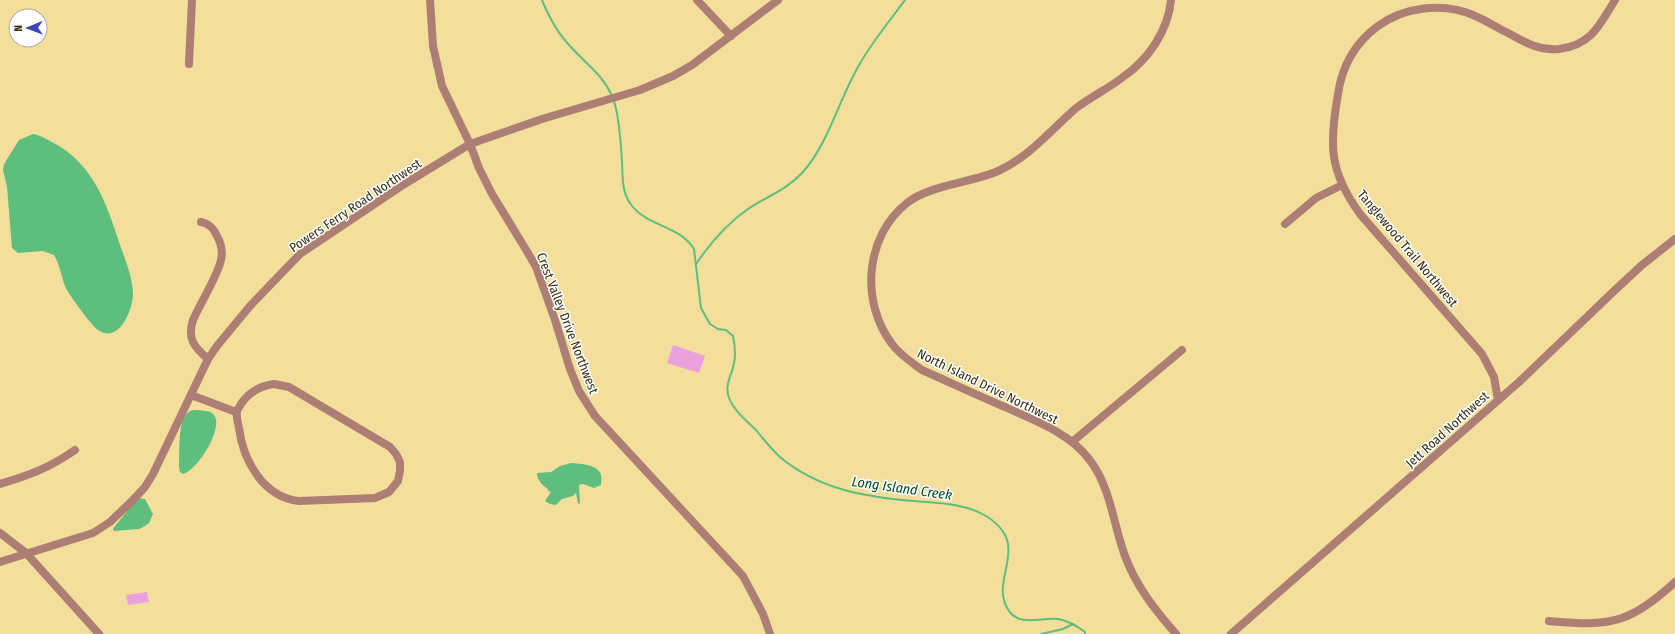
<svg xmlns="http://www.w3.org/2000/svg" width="1675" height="634" font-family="'Fira Sans Condensed',sans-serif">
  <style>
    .green { fill: #eca1df }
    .water { fill: #5dbe7e }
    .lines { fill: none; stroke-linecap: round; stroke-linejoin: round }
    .stream { stroke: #5dbe7e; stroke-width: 2 }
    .minor { stroke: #ac7e74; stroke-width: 8 }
    .labels { text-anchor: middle; stroke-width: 3; stroke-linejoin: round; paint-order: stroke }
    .street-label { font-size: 13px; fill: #362e12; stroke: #fff }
    .water-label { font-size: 14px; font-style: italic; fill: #004f26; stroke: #fff }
  </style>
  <rect width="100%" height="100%" fill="#f3de9b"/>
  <g class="green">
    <polygon points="673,345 705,356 699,373 667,363"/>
    <polygon points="147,592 149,602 128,605 126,595"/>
  </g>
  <g class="water">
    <path d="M33 134C40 135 46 139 52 142 94 164 106 203 120 245 125 259 132 276 133 292 134 308 119 345 98 330 91 325 69 295 65 286 61 276 60 265 54 255L43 251 18 253 12 248 7 187 3 170 4 164 19 140Z"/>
    <path d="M198 410C203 411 209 410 213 414 226 426 197 471 183 474L180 472 179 466C180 454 177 418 189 412 191 410 195 410 198 410Z"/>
    <path d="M571 463C580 464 598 464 601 475 602 478 601 482 601 485L594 488 583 484 579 485 580 504 578 503 576 493 573 496 562 499 556 505 550 504 545 501 551 492 548 491V489C542 485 537 480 537 473L551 472 560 466Z"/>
    <polygon points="138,498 145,499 153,514 149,523 145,526 139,529 114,531 113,529 115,526"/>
  </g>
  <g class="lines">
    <g class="stream">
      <path d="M542 0C549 17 558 34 571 47 586 64 603 75 612 96"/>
      <path d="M614 101C619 117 621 144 622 162 623 177 621 192 632 206 648 226 680 226 694 249L701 308 710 324 718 329 726 330 733 336C735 345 736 353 734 363 732 375 724 385 729 398 734 411 746 420 756 430 764 440 771 449 780 457 818 489 865 497 913 501 938 503 964 503 986 516 1034 546 987 579 1009 611 1020 627 1042 617 1058 619 1069 621 1076 625 1085 632V634"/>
      <path d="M696 264C711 242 726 224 748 209 769 195 784 192 803 172 829 142 838 102 858 67 871 43 889 22 905 0"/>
      <polyline points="1041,634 1063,629 1073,624"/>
    </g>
    <g class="minor">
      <polyline points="430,0 433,46 442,86 470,144 479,168 492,194 528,253 536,267 555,320 570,369 579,391 595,416 743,576 763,614 770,634"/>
      <polyline points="697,0 731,36"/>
      <path d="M1171 0C1168 31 1148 60 1123 77 1108 89 1090 97 1075 109 1050 131 1029 157 998 171 971 183 929 185 907 203 865 236 860 302 892 344 900 355 911 362 922 370 949 382 977 395 1005 407 1035 421 1068 432 1089 459 1111 487 1113 524 1125 556 1136 586 1155 610 1176 634"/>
      <polyline points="189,64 192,0"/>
      <path d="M201 222C208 223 214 229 217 236 221 243 223 251 221 260 218 275 200 304 193 320 187 339 194 347 208 359"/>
      <polyline points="1285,224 1316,198 1342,185"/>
      <path d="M274 384 289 387 390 447 396 454 400 462V471L398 481 389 492 375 498 299 501C263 497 243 460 239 428 238 423 236 417 237 412 237 410 240 406 241 404 249 392 259 386 274 384Z"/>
      <polyline points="191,395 236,412"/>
      <path d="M1498 400 1494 377 1482 354 1360 214C1329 171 1329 145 1338 94 1342 66 1355 43 1378 26 1404 7 1443 2 1473 15 1485 20 1496 27 1508 33 1524 42 1539 51 1559 49 1591 45 1600 25 1615 0"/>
      <polyline points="1072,442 1182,350"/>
      <path d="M0 484C30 475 49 468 75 450"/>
      <polyline points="0,533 26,553 99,634"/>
      <polyline points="0,562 93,533 110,522 132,501 145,487 153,474 208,359 217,346 250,306 300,254 403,185 470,144 542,119 640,90 673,76 692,65 778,0"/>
      <path d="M1549 621C1573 623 1599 626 1622 618 1642 611 1660 596 1675 582"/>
      <polyline points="1231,634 1519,382 1614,291 1642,265 1675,239"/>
    </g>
  </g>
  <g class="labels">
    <g class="street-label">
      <text transform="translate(355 205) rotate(-34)" y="5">Powers Ferry Road Northwest</text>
      <text transform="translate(1408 248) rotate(50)" y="5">Tanglewood Trail Northwest</text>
      <text transform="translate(568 323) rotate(69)" y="5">Crest Valley Drive Northwest</text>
      <text transform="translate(988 386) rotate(26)" y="5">North Island Drive Northwest</text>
      <text transform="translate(1447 429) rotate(-42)" y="5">Jett Road Northwest</text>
    </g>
    <g class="water-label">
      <text transform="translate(902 488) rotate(8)" y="5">Long Island Creek</text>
    </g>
  </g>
  <g transform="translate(28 28) rotate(269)"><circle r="19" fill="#ffffff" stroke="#afaba0"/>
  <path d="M0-3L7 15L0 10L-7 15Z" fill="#3944b7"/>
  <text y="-6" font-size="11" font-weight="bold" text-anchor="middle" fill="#362e12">N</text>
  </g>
</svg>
